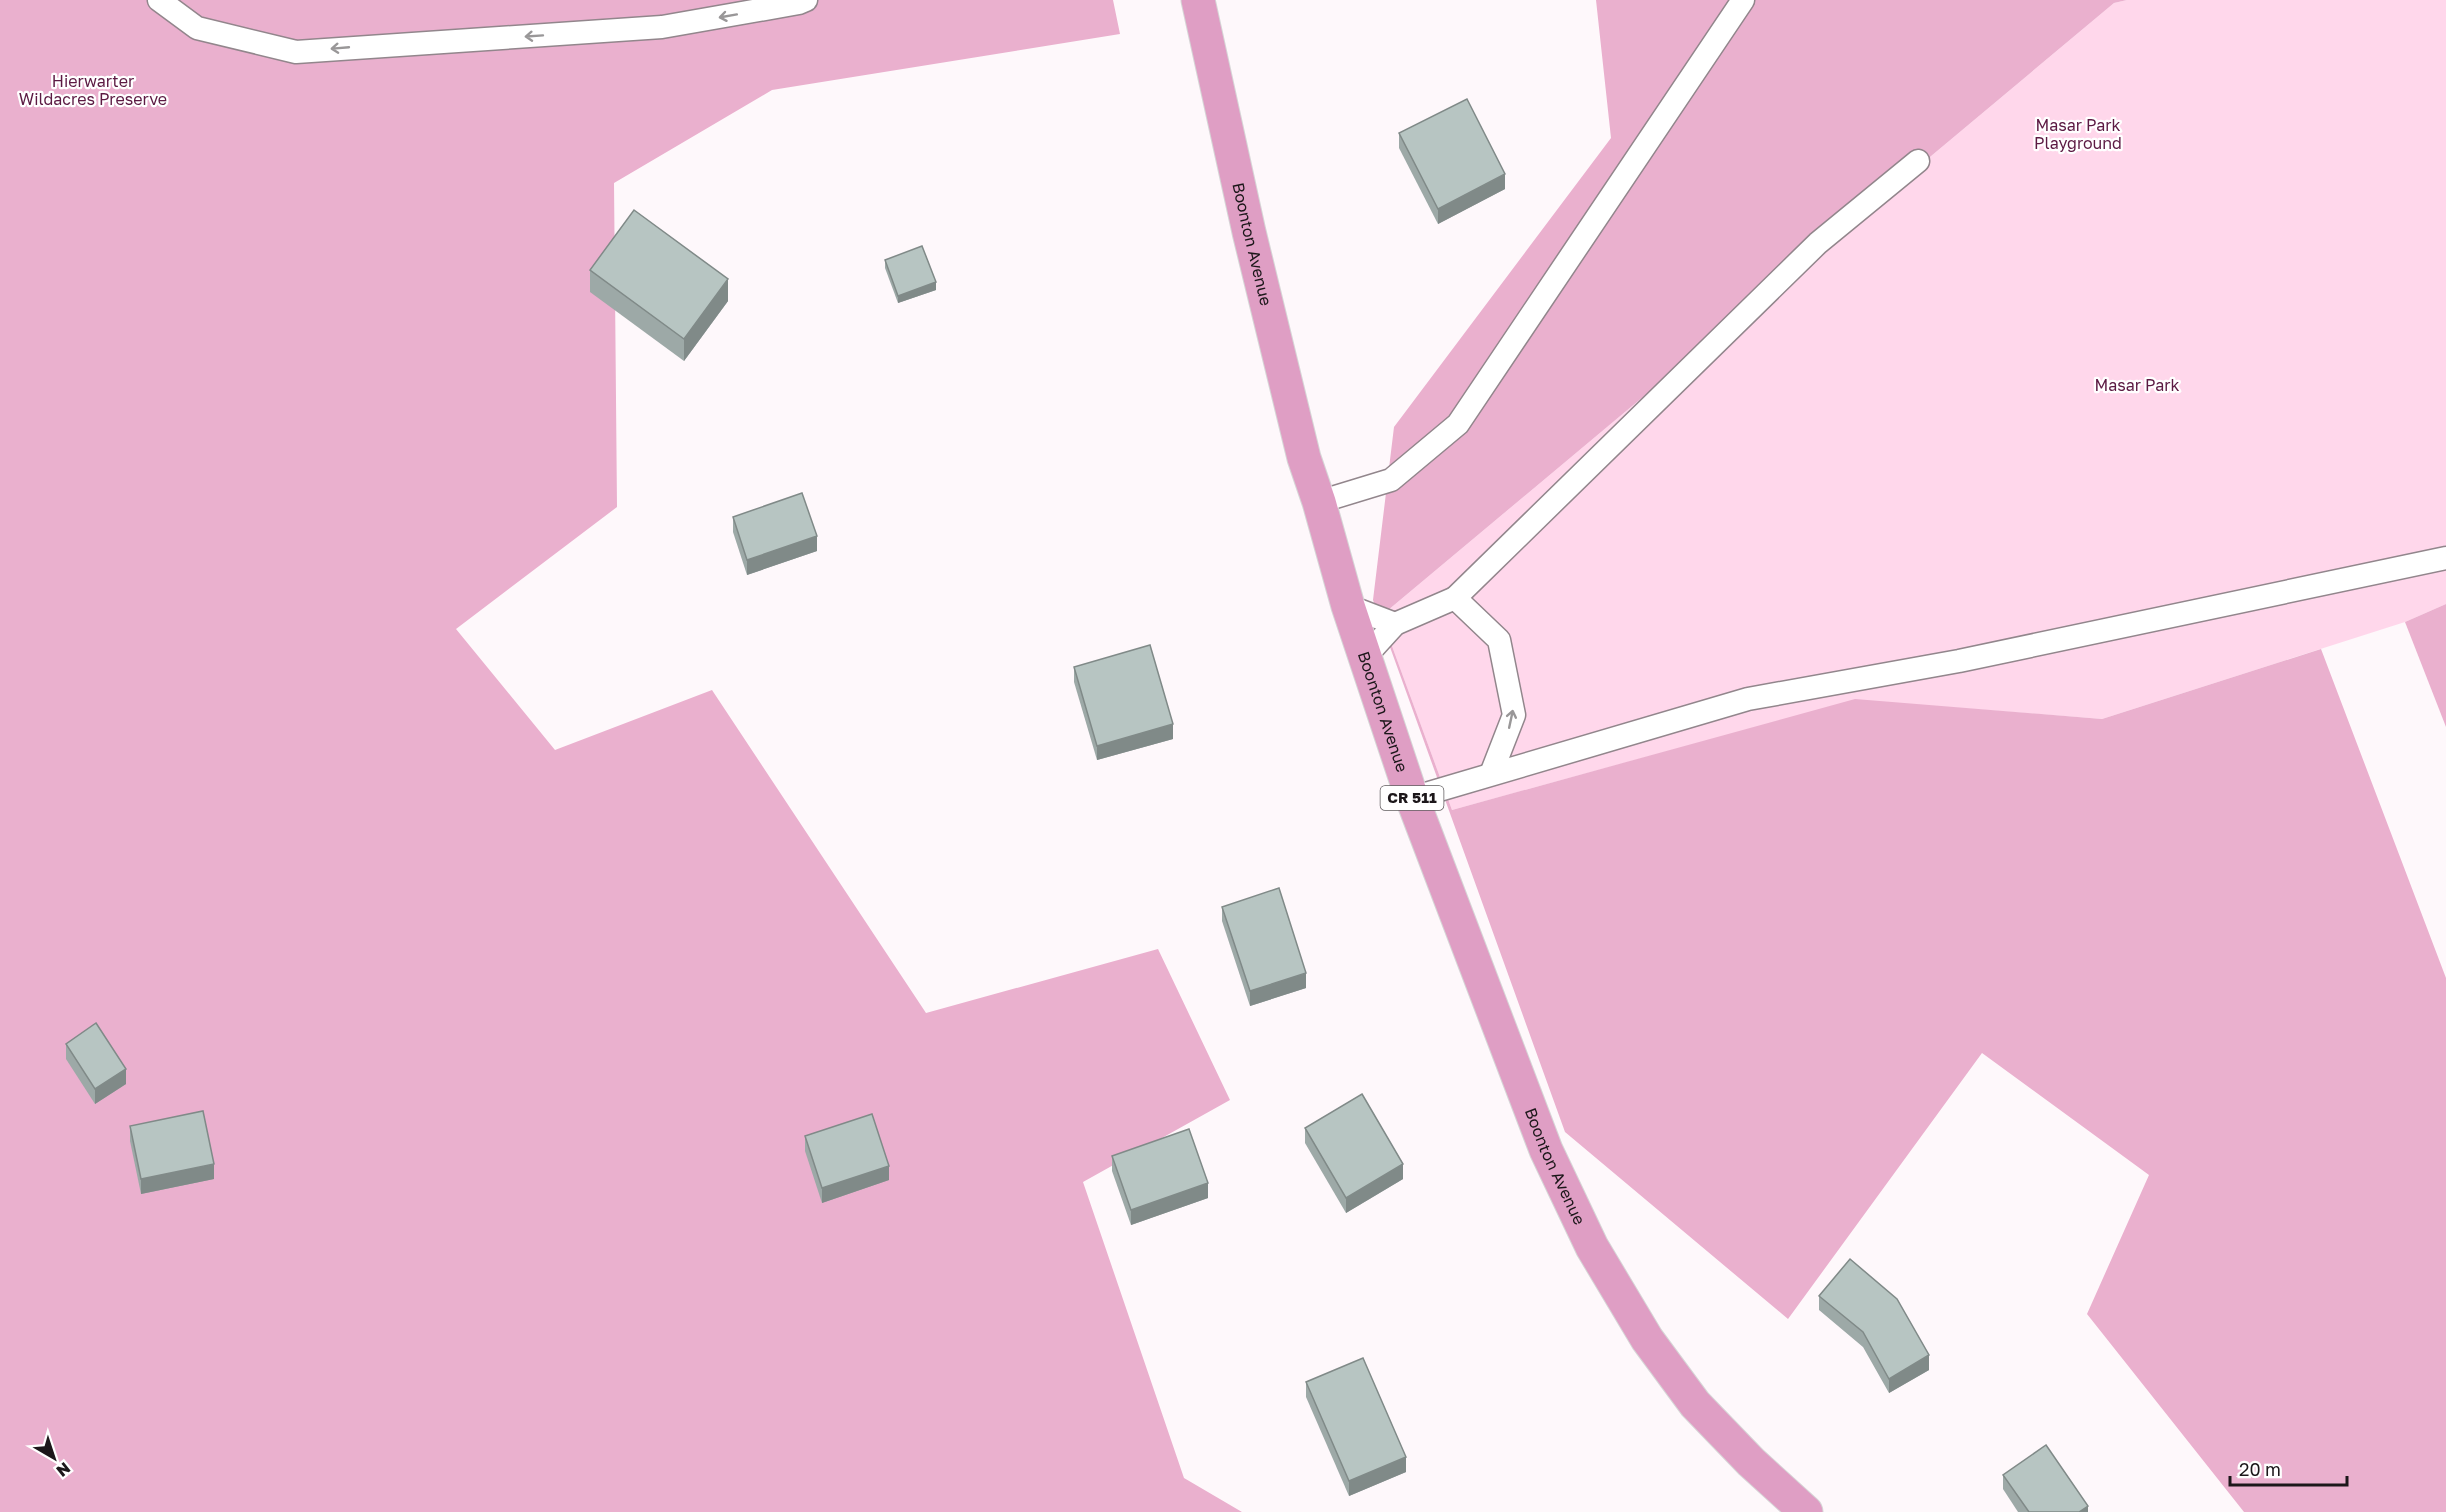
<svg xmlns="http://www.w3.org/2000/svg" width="2446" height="1512" font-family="'Golos Text',sans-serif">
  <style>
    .green { fill: #ffd7eb }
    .forest { fill: #eab0ce }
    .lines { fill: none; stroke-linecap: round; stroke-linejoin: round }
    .service-casing { stroke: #92868c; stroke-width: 25 }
    .primary-casing { stroke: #d6d5d6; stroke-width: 35 }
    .service { stroke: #fff; stroke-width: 22 }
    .primary { stroke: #df9ec4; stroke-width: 33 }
    .wall { fill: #9da9a7 }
    .shaded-wall { fill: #808a88 }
    .building { fill: #b7c5c2; stroke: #808a88; stroke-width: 1.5 }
    .oneway { stroke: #999798 }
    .labels { text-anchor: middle; stroke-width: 4.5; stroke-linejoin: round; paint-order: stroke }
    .shield { fill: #fff; stroke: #605d5f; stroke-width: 1.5 }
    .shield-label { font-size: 15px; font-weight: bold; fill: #1c171a }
    .park-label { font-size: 16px; fill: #5c1a43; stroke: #fff }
    .street-label { font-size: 16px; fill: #1c171a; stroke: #fff }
  </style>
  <rect width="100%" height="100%" fill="#fef8fb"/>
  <polygon class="green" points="2127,0 2446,0 2446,604 2405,622 2102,719 1855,700 1452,810 1381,616 2114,3"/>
  <g class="forest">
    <polygon points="0,0 1113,0 1120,34 772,90 614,183 617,507 456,629 555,750 712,690 926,1013 1158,949 1230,1100 1083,1182 1184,1478 1242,1512 0,1512"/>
    <polygon points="1596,0 2127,0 2114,3 1381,616 1452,810 1855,699 2102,719 2321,649 2446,978 2446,1512 2244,1512 2087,1314 2149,1175 1982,1053 1788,1319 1565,1132 1373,600 1394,427 1611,138"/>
    <polygon points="2446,604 2446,727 2405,622"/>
  </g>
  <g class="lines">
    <defs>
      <g id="service">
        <polyline points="159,0 197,28 296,52 662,27 799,3 806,0"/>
        <polyline points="1319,502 1391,480 1458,424 1743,0"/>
        <polyline points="1455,598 1818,243 1918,161"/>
        <polyline points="1348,606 1395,624"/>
        <polyline points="1364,658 1395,624 1455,598 1499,640 1514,715 1491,774"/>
        <polyline points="1412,798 1748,699 1959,661 2446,558"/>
      </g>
      <g id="primary">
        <path id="s1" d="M1198 0 1249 232 1304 458 1319 502 1348 606 1412 798 1546 1150 1592 1247 1647 1339 1695 1404 1751 1462 1806 1512"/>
      </g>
    </defs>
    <use href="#service" class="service-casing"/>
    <use href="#primary" class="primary-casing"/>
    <use href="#service" class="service"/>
    <use href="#primary" class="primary"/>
  </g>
  <g class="wall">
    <polygon points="1399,133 1505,189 1438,224 1399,148"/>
    <polygon points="885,260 936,290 898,303 885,268"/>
    <polygon points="590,270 728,301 684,361 590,292"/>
    <polygon points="733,517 817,551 747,575 733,532"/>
    <polygon points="1074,667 1173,739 1097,760 1074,682"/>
    <polygon points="1222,907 1306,988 1250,1006 1222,921"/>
    <polygon points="66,1044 126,1084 95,1104 66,1059"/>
    <polygon points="130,1126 214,1179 141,1194 130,1141"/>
    <polygon points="1305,1128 1403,1179 1346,1213 1305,1143"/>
    <polygon points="805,1136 889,1180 822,1203 805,1151"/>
    <polygon points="1112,1156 1208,1198 1131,1225 1112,1171"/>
    <polygon points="1819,1296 1929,1370 1889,1393 1863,1347 1819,1310"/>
    <polygon points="1306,1382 1406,1472 1349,1496 1306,1397"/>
    <polygon points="2003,1475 2088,1512 2018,1512 2003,1489"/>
  </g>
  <g class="shaded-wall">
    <polygon points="1505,174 1505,189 1438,224 1438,209"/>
    <polygon points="728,279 728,301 684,361 684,339"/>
    <polygon points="936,282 936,290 898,303 898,296"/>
    <polygon points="817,536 817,551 747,575 747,560"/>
    <polygon points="1173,724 1173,739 1097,760 1097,746"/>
    <polygon points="1306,973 1306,988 1250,1006 1250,991"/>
    <polygon points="126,1069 126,1084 95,1104 95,1089"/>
    <polygon points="214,1164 214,1179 141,1194 141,1179"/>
    <polygon points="1403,1164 1403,1179 1346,1213 1346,1198"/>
    <polygon points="889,1166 889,1180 822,1203 822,1188"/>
    <polygon points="1208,1183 1208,1198 1131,1225 1131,1210"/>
    <polygon points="1929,1355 1929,1370 1889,1393 1889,1379"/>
    <polygon points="1406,1457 1406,1472 1349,1496 1349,1481"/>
    <polygon points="2088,1506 2088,1512 2079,1512"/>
  </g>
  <g class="building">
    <polygon points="1467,99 1505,174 1438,209 1399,133"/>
    <polygon points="634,210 728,279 684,339 590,270"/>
    <polygon points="922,246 936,282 898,296 885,260"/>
    <polygon points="802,493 817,536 747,560 733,517"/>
    <polygon points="1150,645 1173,724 1097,746 1074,667"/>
    <polygon points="1279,888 1306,973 1250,991 1222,907"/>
    <polygon points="96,1023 126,1069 95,1089 66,1044"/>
    <polygon points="1362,1094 1403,1164 1346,1198 1305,1128"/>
    <polygon points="203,1111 214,1164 141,1179 130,1126"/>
    <polygon points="872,1114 889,1166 822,1188 805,1136"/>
    <polygon points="1189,1129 1208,1183 1131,1210 1112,1156"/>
    <polygon points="1850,1259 1897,1299 1929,1355 1889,1379 1863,1332 1819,1296"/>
    <polygon points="1363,1358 1406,1457 1349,1481 1306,1382"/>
    <polygon points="2046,1445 2088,1506 2079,1512 2029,1512 2003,1475"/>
  </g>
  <defs><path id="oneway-shaft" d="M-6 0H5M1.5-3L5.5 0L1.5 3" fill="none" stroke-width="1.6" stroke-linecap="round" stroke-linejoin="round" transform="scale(1.5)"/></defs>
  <g class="oneway">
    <use href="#oneway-shaft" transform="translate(728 16) rotate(170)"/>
    <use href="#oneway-shaft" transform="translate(534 36) rotate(176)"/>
    <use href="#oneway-shaft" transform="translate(340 48) rotate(175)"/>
    <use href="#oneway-shaft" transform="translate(1511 719) rotate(-78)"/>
  </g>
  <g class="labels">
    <rect class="shield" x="1380.5" y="786" width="63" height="24" rx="4.5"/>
    <g class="shield-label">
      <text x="1412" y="803">CR 511</text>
    </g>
    <g class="park-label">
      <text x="93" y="87">Hierwarter<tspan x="93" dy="18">Wildacres Preserve</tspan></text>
      <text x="2078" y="131">Masar Park<tspan x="2078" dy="18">Playground</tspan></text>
      <text x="2137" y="391">Masar Park</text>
    </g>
    <g class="street-label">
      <text dy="6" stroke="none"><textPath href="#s1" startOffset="250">Boonton Avenue</textPath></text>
      <text dy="6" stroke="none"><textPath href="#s1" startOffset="736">Boonton Avenue</textPath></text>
      <text dy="6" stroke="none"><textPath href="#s1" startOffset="1222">Boonton Avenue</textPath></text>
    </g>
  </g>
  <g transform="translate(54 1458) rotate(141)" stroke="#ffffff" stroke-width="4.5" paint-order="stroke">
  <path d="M0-4.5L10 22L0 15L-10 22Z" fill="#1c171a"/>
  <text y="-9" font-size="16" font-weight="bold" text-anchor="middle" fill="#1c171a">N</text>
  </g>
  <path d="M2230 1476v9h117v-9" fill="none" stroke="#1c171a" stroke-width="3"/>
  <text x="2239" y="1476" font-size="18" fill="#1c171a" stroke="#ffffff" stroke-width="4.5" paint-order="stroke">20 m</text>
</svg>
